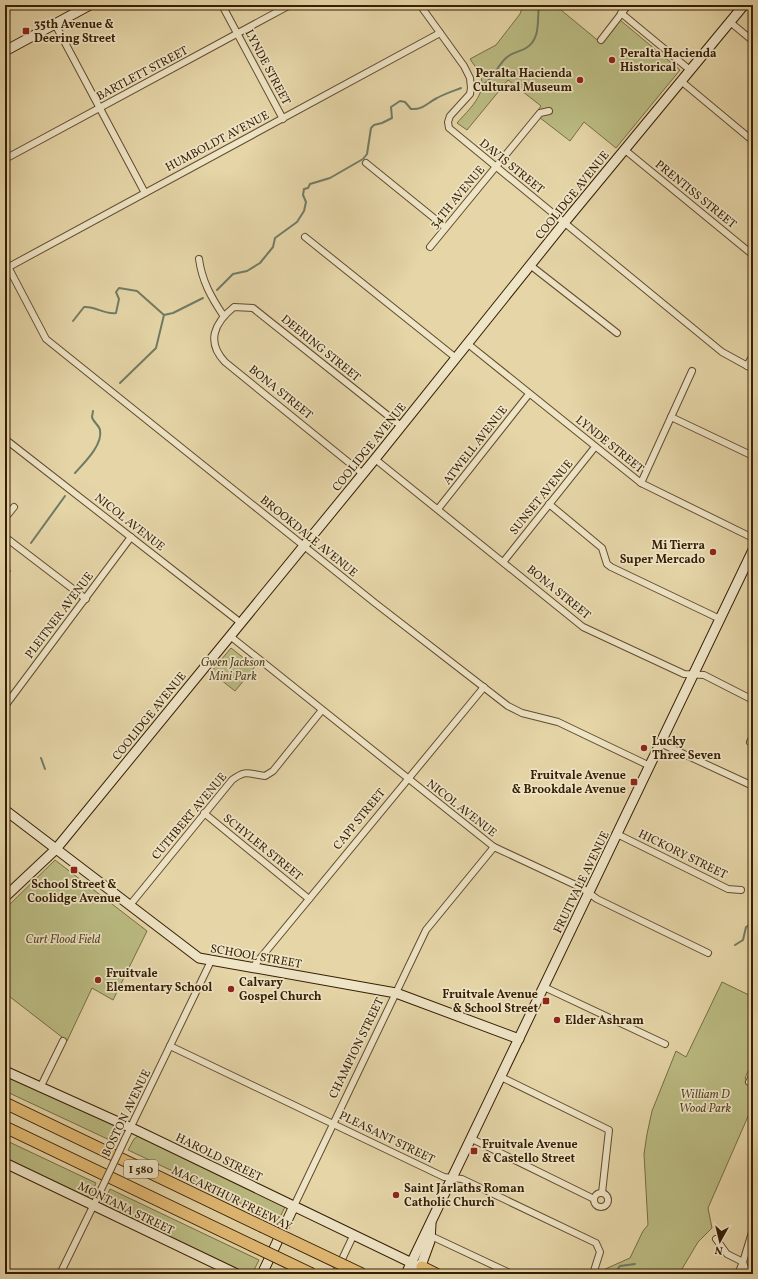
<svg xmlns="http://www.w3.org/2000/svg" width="758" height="1279" font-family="Vollkorn,serif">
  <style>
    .green { fill: #bbbc83; stroke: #786e44 }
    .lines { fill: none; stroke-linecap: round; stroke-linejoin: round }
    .stream { stroke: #707b65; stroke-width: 2 }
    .street-casing { stroke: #624c2d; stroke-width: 8 }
    .secondary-casing { stroke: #361f04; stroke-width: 11 }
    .highway-casing { stroke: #361f04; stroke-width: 13 }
    .street { stroke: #eee4c6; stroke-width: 6 }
    .secondary { stroke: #eee4c6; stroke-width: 9 }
    .highway { stroke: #e2ba74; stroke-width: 11 }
    .street-bridge-casing { stroke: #624c2d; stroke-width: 8; stroke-linecap: butt }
    .highway-bridge-casing { stroke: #361f04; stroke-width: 13; stroke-linecap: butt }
    .street-bridge { stroke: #eee4c6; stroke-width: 6 }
    .highway-bridge { stroke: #e2ba74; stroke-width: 11 }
    .poi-dot { fill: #8f2418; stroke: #eee4c6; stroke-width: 1.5 }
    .labels { text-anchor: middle; stroke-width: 3.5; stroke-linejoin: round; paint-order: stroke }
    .shield { fill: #eee4c6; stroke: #6d5a3e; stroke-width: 1 }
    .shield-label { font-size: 11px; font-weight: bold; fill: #361f04 }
    .poi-label { font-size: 12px; font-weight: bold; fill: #361f04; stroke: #eee4c6; text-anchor: start }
    .street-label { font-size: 12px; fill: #361f04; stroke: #eee4c6 }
    .park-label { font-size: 12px; font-style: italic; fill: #574624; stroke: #eee4c6 }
  </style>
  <rect width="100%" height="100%" fill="#e5d5a7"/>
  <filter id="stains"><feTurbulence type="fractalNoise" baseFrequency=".005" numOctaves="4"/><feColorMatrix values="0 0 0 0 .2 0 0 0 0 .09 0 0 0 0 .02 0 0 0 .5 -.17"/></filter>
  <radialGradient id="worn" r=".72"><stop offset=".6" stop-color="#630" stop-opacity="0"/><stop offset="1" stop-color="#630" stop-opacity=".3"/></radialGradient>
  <g class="green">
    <path d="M523 5H555L601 43 620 20 680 70 616 148 584 122 570 141 535 114 541 106 508 80 467 130 457 123C468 110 488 94 480 75 478 69 473 64 470 59L496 45 520 14Z"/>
    <polygon points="231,648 255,667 235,691 211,672"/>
    <polygon points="55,860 147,931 113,1000 92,988 67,1041 5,993 5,909"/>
    <polygon points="722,982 753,997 753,1060 745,1078 753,1090 753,1105 708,1208 712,1228 698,1242 679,1274 609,1274 603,1270 630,1258 643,1231 648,1225 644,1154 647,1134 652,1111 676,1051 686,1057"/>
    <polygon points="5,1076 120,1128 122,1129 116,1143 5,1091"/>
    <polygon points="138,1136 285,1207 278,1221 128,1150 134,1139"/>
    <polygon points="5,1140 96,1183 91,1195 87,1197 5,1158"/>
    <polygon points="110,1189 259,1260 253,1272 248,1274 104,1206 104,1201"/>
  </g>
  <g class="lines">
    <g class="stream">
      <path d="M484 84C495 77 497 66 506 58 512 52 520 52 526 48 541 39 537 20 539 5"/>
      <path d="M217 290 233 274 247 271 260 263 273 247 275 238 297 222 304 211 306 202 303 195 304 189 308 188 310 184 330 178 363 159 367 154 371 128 374 125 382 123 392 118 391 107 400 101 405 102 411 109C423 110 427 103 437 98 444 94 453 91 461 88"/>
      <polyline points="164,315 173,313 203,298"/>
      <path d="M73 321 84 307C96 306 104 315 116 313L119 299 116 292 119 288 137 291 164 315"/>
      <polyline points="120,383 156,348 164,315"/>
      <path d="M75 473C84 463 103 445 100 430 99 425 93 422 92 417L93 411"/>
      <polyline points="31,543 65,496"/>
      <polyline points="5,578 10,571"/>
      <polyline points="41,758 45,769"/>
      <polyline points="735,945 743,940 746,927 753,923"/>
      <polyline points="618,1274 617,1270 620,1266 635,1264"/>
    </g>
    <defs>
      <g id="street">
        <polyline points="222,5 283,119"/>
        <polyline points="420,5 464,66 470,78 471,88 470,94 450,116 448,122 449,128 722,352 753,369"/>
        <polyline points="621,13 690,70"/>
        <polyline points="730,22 753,41"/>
        <polyline points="55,24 145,193"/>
        <polyline points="601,40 628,5"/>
        <polyline points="681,81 753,141"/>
        <polyline points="625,150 753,255"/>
        <polyline points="5,159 290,5"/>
        <polyline points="366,163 445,227"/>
        <polyline points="305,237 456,358"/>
        <polyline points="430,247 540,113 549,111"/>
        <path d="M199 259C202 281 211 297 223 315"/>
        <polyline points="5,261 46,339 375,603 508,706 522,713 558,722 650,766"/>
        <polyline points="530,265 617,333"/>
        <polyline points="5,269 440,33"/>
        <polyline points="468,344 641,483 753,538"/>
        <polyline points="747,366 753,355"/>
        <polyline points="671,417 753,456"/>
        <polyline points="5,439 241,623"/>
        <polyline points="375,459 583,627 684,674 704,675 753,700"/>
        <path d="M363 474 225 362C206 342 214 323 234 307L253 308 401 426"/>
        <polyline points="641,483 692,371"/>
        <polyline points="549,504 602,548 607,564 611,567 720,619"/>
        <polyline points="438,509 529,394"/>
        <polyline points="5,518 14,507"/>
        <polyline points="5,537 86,599"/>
        <polyline points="504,561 595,447"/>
        <polyline points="230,636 494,847 582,888 597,899 708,953"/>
        <polyline points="5,706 131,537"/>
        <polyline points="750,742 753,736"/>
        <polyline points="660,743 753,786"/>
        <polyline points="204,813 309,899"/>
        <polyline points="617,834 728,889 741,890"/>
        <path d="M130 905 232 780C247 769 248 774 265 776L273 771 322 710"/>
        <polyline points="253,967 484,687"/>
        <polyline points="544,987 665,1044"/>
        <polyline points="170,1046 444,1177 462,1179 596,1243 600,1252 593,1274"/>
        <polyline points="501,1077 609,1130 602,1193"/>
        <polyline points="749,1082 753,1074"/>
        <polyline points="40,1088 63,1041"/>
        <polyline points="125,1139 211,961"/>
        <polyline points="472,1139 594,1199"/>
        <circle cx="601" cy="1200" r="7"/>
        <polyline points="294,1206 426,930 494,847"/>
        <polyline points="431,1236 512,1274"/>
        <polyline points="716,1239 727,1254 743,1262 738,1274"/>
        <polyline points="60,1274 99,1194"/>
        <polyline points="335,1274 354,1234"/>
        <polyline points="747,1274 743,1262 753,1229"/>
      </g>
      <g id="secondary">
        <polyline points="5,51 90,5"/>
        <polyline points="5,810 199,958 396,993 519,1039"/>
        <polyline points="5,897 56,849 375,459 564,223 744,5"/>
        <polyline points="5,1071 136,1130 416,1265"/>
        <polyline points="5,1163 237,1274"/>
        <polyline points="262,1274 294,1206"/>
        <polyline points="406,1274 753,550"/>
        <polyline points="418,1274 430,1241 431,1224"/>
      </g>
      <g id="highway">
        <polyline points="5,1103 261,1226"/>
        <polyline points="5,1127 251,1245"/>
        <polyline points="422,1267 436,1274"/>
      </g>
    </defs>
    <use href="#street" class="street-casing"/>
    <use href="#secondary" class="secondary-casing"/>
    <use href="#highway" class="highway-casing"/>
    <use href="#street" class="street"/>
    <use href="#secondary" class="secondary"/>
    <use href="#highway" class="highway"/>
    <defs>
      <polyline id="street-bridge" points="99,1194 125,1139"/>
      <g id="highway-bridge">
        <polyline points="261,1226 362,1274"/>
        <polyline points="251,1245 312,1274"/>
      </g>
    </defs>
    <use href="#street-bridge" class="street-bridge-casing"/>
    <use href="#highway-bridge" class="highway-bridge-casing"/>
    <use href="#street-bridge" class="street-bridge"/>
    <use href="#highway-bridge" class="highway-bridge"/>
  </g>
  <g class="poi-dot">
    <rect x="22" y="27" width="8" height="8" rx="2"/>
    <circle cx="612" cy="60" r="4"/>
    <circle cx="580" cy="80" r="4"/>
    <circle cx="713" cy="552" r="4"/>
    <circle cx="644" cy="748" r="4"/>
    <rect x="630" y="778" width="8" height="8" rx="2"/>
    <rect x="70" y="866" width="8" height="8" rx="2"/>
    <circle cx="98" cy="980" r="4"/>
    <circle cx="231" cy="989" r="4"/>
    <rect x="542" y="997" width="8" height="8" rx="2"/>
    <circle cx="557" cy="1020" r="4"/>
    <rect x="470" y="1147" width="8" height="8" rx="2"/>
    <circle cx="396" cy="1195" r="4"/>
  </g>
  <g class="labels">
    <rect class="shield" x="124" y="1160" width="34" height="18" rx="3"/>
    <g class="shield-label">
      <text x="141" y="1173">I 580</text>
    </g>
    <g class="poi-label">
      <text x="34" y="28">35th Avenue &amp;<tspan x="34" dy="14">Deering Street</tspan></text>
      <text x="620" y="57">Peralta Hacienda<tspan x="620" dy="14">Historical</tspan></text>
      <text x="572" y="77" text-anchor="end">Peralta Hacienda<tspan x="572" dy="14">Cultural Museum</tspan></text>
      <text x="705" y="549" text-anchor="end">Mi Tierra<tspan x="705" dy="14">Super Mercado</tspan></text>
      <text x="652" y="745">Lucky<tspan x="652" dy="14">Three Seven</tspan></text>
      <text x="626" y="779" text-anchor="end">Fruitvale Avenue<tspan x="626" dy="14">&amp; Brookdale Avenue</tspan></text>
      <text x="74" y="888" text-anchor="middle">School Street &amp;<tspan x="74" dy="14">Coolidge Avenue</tspan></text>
      <text x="106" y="977">Fruitvale<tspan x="106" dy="14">Elementary School</tspan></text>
      <text x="239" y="986">Calvary<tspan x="239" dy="14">Gospel Church</tspan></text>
      <text x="538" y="998" text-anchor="end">Fruitvale Avenue<tspan x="538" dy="14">&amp; School Street</tspan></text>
      <text x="565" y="1024">Elder Ashram</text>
      <text x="482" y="1148">Fruitvale Avenue<tspan x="482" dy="14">&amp; Castello Street</tspan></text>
      <text x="404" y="1192">Saint Jarlaths Roman<tspan x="404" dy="14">Catholic Church</tspan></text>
    </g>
    <g class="street-label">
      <text transform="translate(268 67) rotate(62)" y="4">LYNDE STREET</text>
      <text transform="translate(142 73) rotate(-28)" y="4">BARTLETT STREET</text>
      <text transform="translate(217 141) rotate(-28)" y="4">HUMBOLDT AVENUE</text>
      <text transform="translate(512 166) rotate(39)" y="4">DAVIS STREET</text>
      <text transform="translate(696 194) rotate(39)" y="4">PRENTISS STREET</text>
      <text transform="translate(572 195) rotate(-51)" y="4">COOLIDGE AVENUE</text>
      <text transform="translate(457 197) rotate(-50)" y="4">34TH AVENUE</text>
      <text transform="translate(321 348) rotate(39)" y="4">DEERING STREET</text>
      <text transform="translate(281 392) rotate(39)" y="4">BONA STREET</text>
      <text transform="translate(610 444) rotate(39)" y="4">LYNDE STREET</text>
      <text transform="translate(475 445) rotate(-52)" y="4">ATWELL AVENUE</text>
      <text transform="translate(369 447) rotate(-51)" y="4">COOLIDGE AVENUE</text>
      <text transform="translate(541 497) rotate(-51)" y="4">SUNSET AVENUE</text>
      <text transform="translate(130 522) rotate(38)" y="4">NICOL AVENUE</text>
      <text transform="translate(309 536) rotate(39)" y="4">BROOKDALE AVENUE</text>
      <text transform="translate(559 592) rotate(39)" y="4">BONA STREET</text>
      <text transform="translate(59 615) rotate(-53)" y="4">PLEITNER AVENUE</text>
      <text transform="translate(149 716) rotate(-51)" y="4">COOLIDGE AVENUE</text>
      <text transform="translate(462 808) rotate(38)" y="4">NICOL AVENUE</text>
      <text transform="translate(189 816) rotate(-50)" y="4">CUTHBERT AVENUE</text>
      <text transform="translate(359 819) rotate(-51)" y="4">CAPP STREET</text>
      <text transform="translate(263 847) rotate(39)" y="4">SCHYLER STREET</text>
      <text transform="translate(683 854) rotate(26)" y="4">HICKORY STREET</text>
      <text transform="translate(581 882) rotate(-64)" y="4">FRUITVALE AVENUE</text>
      <text transform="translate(256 956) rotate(10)" y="4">SCHOOL STREET</text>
      <text transform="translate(356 1048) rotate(-64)" y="4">CHAMPION STREET</text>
      <text transform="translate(126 1113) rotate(-64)" y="4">BOSTON AVENUE</text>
      <text transform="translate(387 1137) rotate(26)" y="4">PLEASANT STREET</text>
      <text transform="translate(219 1157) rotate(26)" y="4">HAROLD STREET</text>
      <text transform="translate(232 1198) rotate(26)" y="4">MACARTHUR FREEWAY</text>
      <text transform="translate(126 1208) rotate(26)" y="4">MONTANA STREET</text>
    </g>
    <g class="park-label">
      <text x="233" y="666">Gwen Jackson<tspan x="233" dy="14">Mini Park</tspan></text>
      <text x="63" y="943">Curt Flood Field</text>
      <text x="705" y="1098">William D<tspan x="705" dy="14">Wood Park</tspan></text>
    </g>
  </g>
  <rect width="758" height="1279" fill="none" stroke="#e5d5a7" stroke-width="20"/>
  <rect x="6" y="6" width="746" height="1267" fill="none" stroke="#361f04" stroke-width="2"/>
  <rect x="10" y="10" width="738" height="1259" fill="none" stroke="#361f04"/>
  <g transform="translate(720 1241) rotate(188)" stroke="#eee4c6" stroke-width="3" paint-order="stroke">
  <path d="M0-3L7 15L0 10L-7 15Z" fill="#361f04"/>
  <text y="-6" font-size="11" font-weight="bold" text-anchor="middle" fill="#361f04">N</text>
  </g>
  <rect width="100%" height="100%" filter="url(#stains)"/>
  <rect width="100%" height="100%" fill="url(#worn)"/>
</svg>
